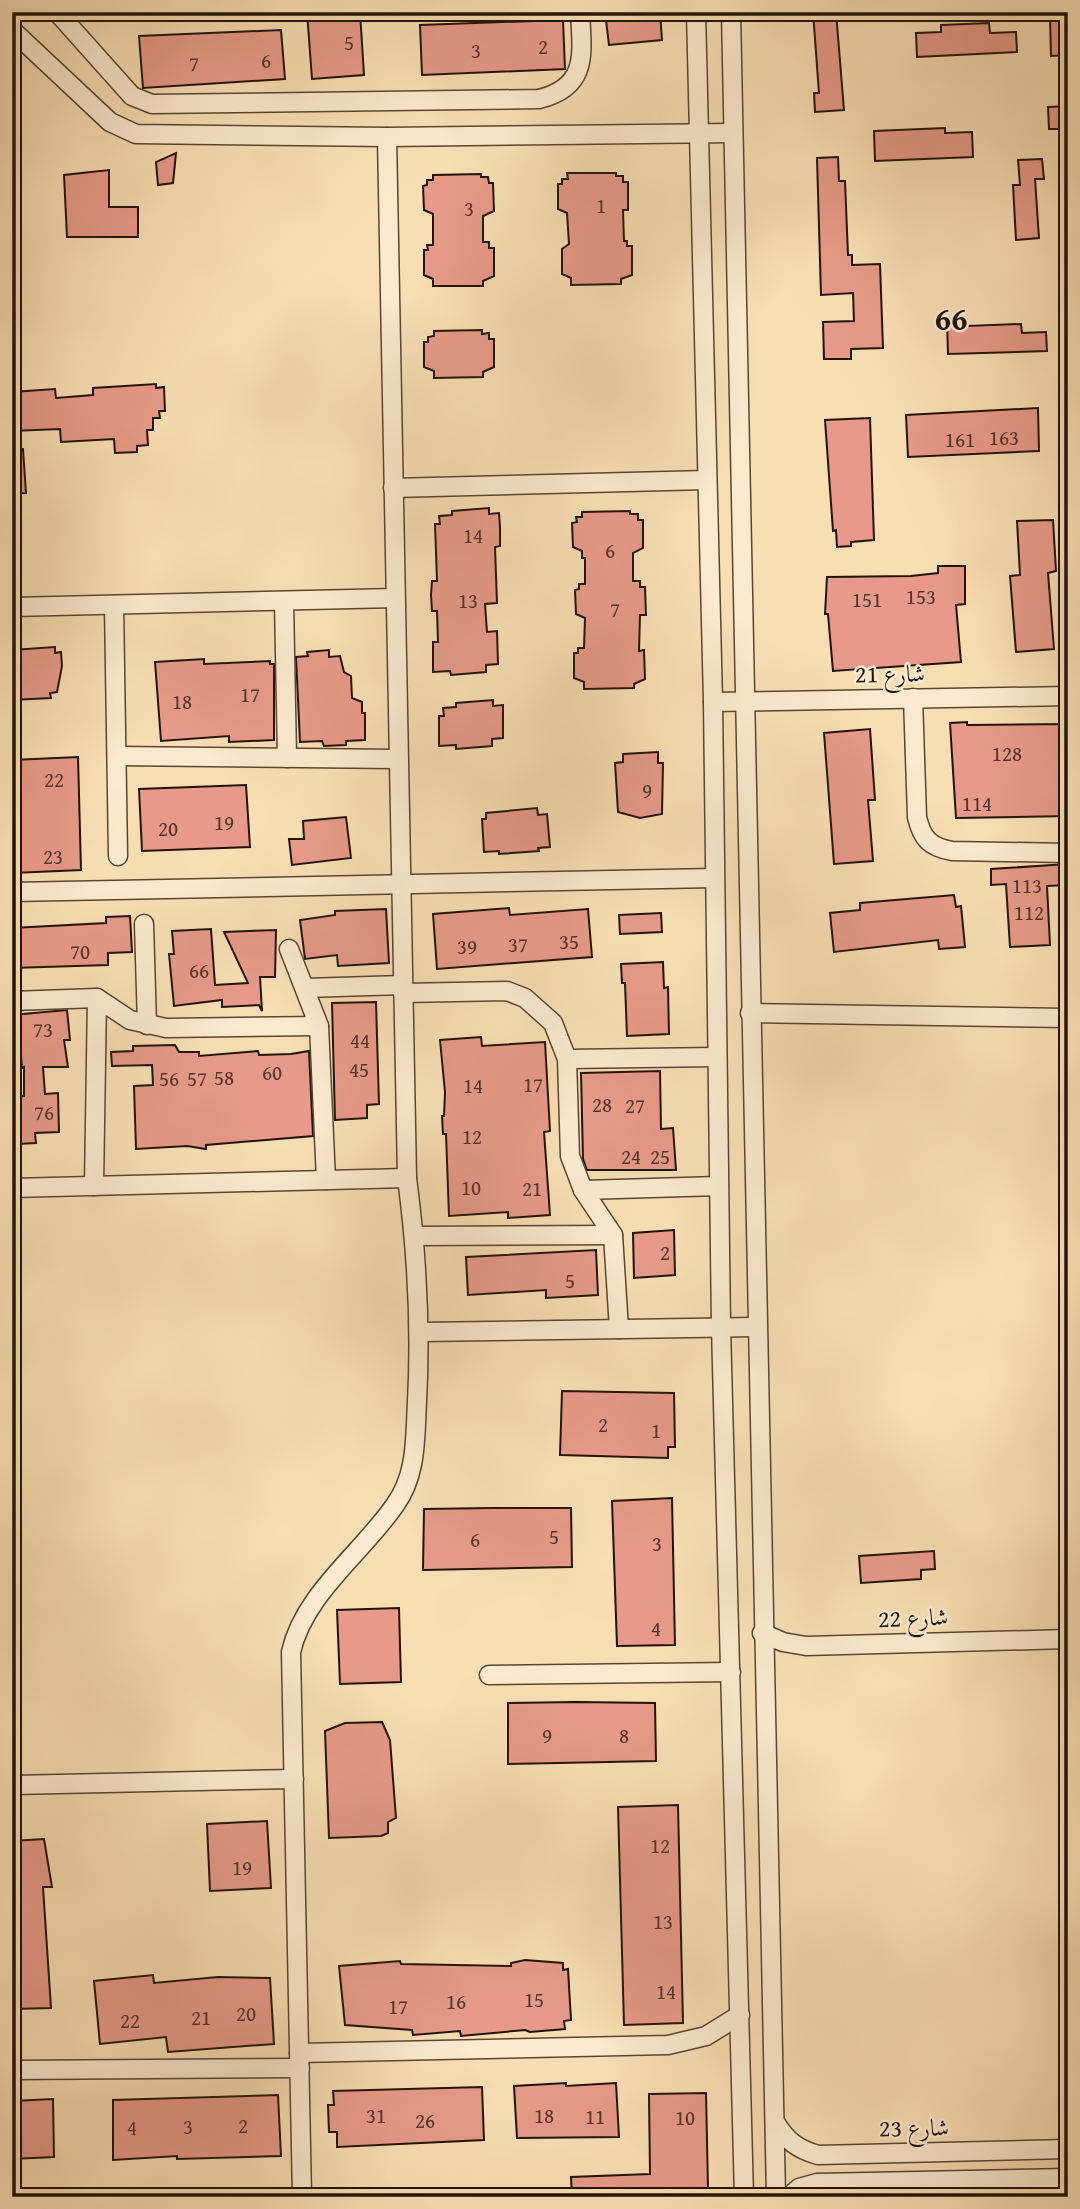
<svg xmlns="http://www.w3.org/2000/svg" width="1080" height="2209" font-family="'Gentium Book Plus',Amiri,serif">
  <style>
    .building { fill: #e79a89; stroke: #22130a; stroke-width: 2 }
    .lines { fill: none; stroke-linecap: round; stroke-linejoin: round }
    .minor-casing { stroke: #584634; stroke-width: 21 }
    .minor { stroke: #fbeace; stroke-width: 18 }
    .labels { text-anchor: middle; stroke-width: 5; stroke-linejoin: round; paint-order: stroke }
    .number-label { font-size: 21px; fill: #53352a }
    .street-label { font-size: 24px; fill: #22130a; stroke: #fbeace }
    .district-label { font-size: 32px; font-weight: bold; fill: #22130a; stroke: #fbeace }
  </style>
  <rect width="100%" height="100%" fill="#f9deb4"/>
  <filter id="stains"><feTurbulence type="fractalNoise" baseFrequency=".00286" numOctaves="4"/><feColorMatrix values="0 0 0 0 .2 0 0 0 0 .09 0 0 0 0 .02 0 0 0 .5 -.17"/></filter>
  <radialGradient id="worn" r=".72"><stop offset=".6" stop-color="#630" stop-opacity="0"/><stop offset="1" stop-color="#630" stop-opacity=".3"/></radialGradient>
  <g class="building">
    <polygon points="307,12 360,12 364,75 312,79"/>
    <polygon points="605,12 660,12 662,40 609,45"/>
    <polygon points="813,12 836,12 844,110 815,112 814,93 819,93"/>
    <polygon points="1050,16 1068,16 1068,55 1051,56"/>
    <polygon points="563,20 565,69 422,75 420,25"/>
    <polygon points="989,23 990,33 1016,32 1017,52 917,57 916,33 941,32 941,25"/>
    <polygon points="281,30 285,79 143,88 139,36"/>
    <polygon points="1068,106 1068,129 1049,129 1048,107"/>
    <polygon points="945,128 945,133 972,132 973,157 875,161 874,131"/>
    <polygon points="176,153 173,183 158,185 156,162"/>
    <polygon points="838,157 839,181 845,181 848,255 852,255 852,265 880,264 883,348 851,349 851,359 824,359 823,322 854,321 853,293 821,295 817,158"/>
    <polygon points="1042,159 1044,179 1035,179 1039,238 1016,240 1013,185 1020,185 1018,160"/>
    <polygon points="109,170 109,207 138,207 138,237 67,237 64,175"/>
    <polygon points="567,173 616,173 616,176 623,176 623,182 628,182 628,210 623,210 624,241 627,241 627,246 632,246 632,275 621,279 621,284 571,285 571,278 562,274 562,249 569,244 567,213 558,209 558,184 562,184 562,179 568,179"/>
    <polygon points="481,174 481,177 488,177 489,183 493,183 494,211 483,216 483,242 489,242 489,248 494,248 494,276 483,281 483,286 433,286 433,279 424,275 424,250 428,250 427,245 433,245 433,214 424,210 423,186 427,185 427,180 433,180 433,175"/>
    <polygon points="967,319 967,326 1021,324 1022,333 1046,332 1047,351 948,354 947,320"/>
    <polygon points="482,330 482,334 489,333 489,339 494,339 494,367 483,372 483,377 434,378 434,371 424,367 424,342 428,342 428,337 434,336 434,331"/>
    <polygon points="156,384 156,388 164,387 165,411 159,411 160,418 153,418 153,430 147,430 148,445 137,446 137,452 115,453 114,439 61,442 60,429 12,431 12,392 55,389 56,398 93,395 93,388"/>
    <polygon points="1038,408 1039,451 908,457 906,415"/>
    <polygon points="870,418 874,540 851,542 851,546 837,547 836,530 833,531 825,420"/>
    <polygon points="23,449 26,493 12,494 12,450"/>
    <polygon points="489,508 489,514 499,513 500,527 500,546 495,547 497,603 485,604 487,632 497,631 498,664 486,665 486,672 451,675 450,671 433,672 433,642 438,642 437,611 432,611 431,595 432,581 437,581 435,524 440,524 439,516 452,515 452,511"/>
    <polygon points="630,511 630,514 638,514 638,520 643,520 643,548 633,553 633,581 640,581 640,587 645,587 646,615 640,615 639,651 644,650 645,679 634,684 634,688 584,689 584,682 574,678 574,653 578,653 578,648 584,648 585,618 576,614 575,590 579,589 579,584 585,584 585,558 582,558 582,551 573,547 572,523 577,522 576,517 582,517 582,512"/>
    <polygon points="1053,520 1056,571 1048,573 1054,649 1016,652 1010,576 1020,575 1017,521"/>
    <polygon points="938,566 965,566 965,604 956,605 961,662 833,671 828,614 825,614 827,577 911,576 938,573"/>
    <polygon points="55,647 55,653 61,652 62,666 57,692 50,693 51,698 12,700 12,650"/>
    <polygon points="329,650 329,657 340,656 344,672 351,676 352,698 362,702 362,713 365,713 365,740 346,741 346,745 324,746 322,741 300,742 296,657 308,656 307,652"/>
    <polygon points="204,659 204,664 270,661 270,664 274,664 274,740 229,742 229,736 161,741 155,662"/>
    <polygon points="493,700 493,706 503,705 503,738 492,739 492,746 456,749 456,745 439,746 439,716 444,716 443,708 456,707 456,703"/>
    <polygon points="967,722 967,725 1068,724 1068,816 956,818 950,723"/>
    <polygon points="870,729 875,800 868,800 873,861 834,864 824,733"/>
    <polygon points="658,752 658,763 663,763 662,814 640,818 618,812 615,763 623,762 623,754"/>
    <polygon points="78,757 81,870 13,873 12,760"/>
    <polygon points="246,785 250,847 142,851 139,789"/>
    <polygon points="537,808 538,815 547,814 550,847 538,848 539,851 499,854 499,851 484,852 482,819 486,819 486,813"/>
    <polygon points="346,817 351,858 292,865 289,839 304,839 303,821"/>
    <polygon points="1068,864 1068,885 1047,886 1050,945 1010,947 1006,884 991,885 991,869"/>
    <polygon points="954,895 956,907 961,906 965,947 939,949 938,940 834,952 830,913 860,910 860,903"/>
    <polygon points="509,908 510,915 588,909 592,957 437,969 433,914"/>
    <polygon points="386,909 389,963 338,966 337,955 305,959 300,920 335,915 335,911"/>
    <polygon points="661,913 662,932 620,934 619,915"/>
    <polygon points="130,916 132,952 108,953 108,965 12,968 12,928 106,923 106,917"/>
    <polygon points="211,929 215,985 248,983 224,932 276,930 275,977 260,977 262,1011 259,1005 222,1007 222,1000 174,1006 169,954 174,954 172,931"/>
    <polygon points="663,962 664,988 668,987 669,1034 627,1036 625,983 622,983 621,964"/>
    <polygon points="376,1002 379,1104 367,1105 367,1118 335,1120 332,1003"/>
    <polygon points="67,1010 70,1040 64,1040 68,1067 43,1067 45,1094 58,1093 59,1132 35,1133 36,1143 17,1144 13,1097 24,1096 24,1067 22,1068 20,1043 16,1043 12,1029 12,1015"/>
    <polygon points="481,1037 482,1046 545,1042 550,1131 544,1132 550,1215 508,1218 508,1212 449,1216 446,1134 443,1134 442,1116 444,1116 445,1092 440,1040"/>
    <polygon points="175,1045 179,1052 199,1052 199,1056 258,1051 259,1055 291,1054 309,1051 313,1136 206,1145 206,1149 187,1146 136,1149 134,1086 153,1085 152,1065 112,1066 111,1052 133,1051 133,1046"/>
    <polygon points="660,1071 661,1129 673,1128 676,1170 587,1170 583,1159 581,1073"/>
    <polygon points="674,1230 675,1275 634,1278 633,1233"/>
    <polygon points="596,1250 598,1295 546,1298 546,1290 468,1295 466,1257"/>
    <polygon points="562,1391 674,1393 675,1447 668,1447 668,1458 560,1455"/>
    <polygon points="672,1498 675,1645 617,1646 612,1501"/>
    <polygon points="492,1508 571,1508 572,1567 423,1570 424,1509"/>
    <polygon points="934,1551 935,1569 921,1570 921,1579 861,1583 859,1556"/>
    <polygon points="399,1608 401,1682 340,1684 337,1610"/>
    <polygon points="577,1702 655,1703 656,1761 508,1764 508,1703"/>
    <polygon points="382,1722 390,1740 396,1818 388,1822 388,1833 381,1836 329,1838 325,1731 345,1723"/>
    <polygon points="678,1805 683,2023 624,2025 618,1807"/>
    <polygon points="267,1821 271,1888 210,1891 207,1824"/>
    <polygon points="44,1839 52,1887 43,1887 51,2008 12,2009 12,1841"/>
    <polygon points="525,1960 563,1963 563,1970 568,1969 571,2020 564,2021 565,2029 530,2032 525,2030 461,2036 460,2031 413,2035 412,2030 345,2025 339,1966 400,1961 401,1964 511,1966 511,1963"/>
    <polygon points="153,1975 154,1983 218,1977 270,1978 274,2044 168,2052 166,2037 100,2044 94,1981"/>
    <polygon points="566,2083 566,2086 616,2083 619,2137 517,2138 514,2086"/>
    <polygon points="482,2087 484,2140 337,2147 337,2132 329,2132 328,2105 334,2105 333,2091"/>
    <polygon points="706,2093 708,2188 693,2189 693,2197 665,2197 665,2190 625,2191 626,2197 572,2197 571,2177 650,2174 649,2094"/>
    <polygon points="278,2095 281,2156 177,2159 177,2156 113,2160 113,2100"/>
    <polygon points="53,2099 54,2157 12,2159 12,2101"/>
  </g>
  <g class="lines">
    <defs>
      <g id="minor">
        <path d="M57 12 132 96 152 104 539 99C589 87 582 53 580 12"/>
        <polyline points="696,12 713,702 721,1327 744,2197"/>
        <polyline points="731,12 776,2197"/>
        <polyline points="12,30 110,122 136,134 387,137 733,133"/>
        <polyline points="393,488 707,480"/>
        <polyline points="284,601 287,758"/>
        <polyline points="114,605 118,856"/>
        <polyline points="12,607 395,598"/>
        <path d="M913 698 917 817C922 839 930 847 952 851L1068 853"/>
        <polyline points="713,702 1068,696"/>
        <polyline points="117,756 398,759"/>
        <polyline points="12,892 714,878"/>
        <polyline points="144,924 147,1025"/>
        <polyline points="289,949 319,1026 326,1180"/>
        <polyline points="305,988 403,985"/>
        <polyline points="403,993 507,991 525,998 553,1023 567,1059 570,1156 583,1190 613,1235 619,1329"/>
        <polyline points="12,1001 97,998 130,1020 166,1028 319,1026"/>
        <polyline points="750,1013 1068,1018"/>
        <polyline points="567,1059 717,1057"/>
        <polyline points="94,1186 97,998"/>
        <polyline points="12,1188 407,1178"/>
        <polyline points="583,1190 719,1186"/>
        <polyline points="415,1236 613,1235"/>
        <polyline points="421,1332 756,1327"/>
        <polyline points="762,1633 783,1642 806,1646 1068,1639"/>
        <polyline points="489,1675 731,1672"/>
        <polyline points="12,1785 294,1779"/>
        <polyline points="299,2053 668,2045 706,2036 740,2015"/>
        <polyline points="12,2070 300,2068"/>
        <path d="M775 2122C787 2141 797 2149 818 2155L1068 2149"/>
        <path d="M302 2197 291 1652C304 1594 362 1553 395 1505 417 1475 415 1438 417 1402 421 1327 417 1254 407 1178L387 137"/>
        <polyline points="789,2197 799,2188 817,2183 1068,2178"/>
      </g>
    </defs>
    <use href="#minor" class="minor-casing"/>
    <use href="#minor" class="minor"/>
  </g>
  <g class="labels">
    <g class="number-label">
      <text x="349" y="50">5</text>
      <text x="543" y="54">2</text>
      <text x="476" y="58">3</text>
      <text x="266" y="68">6</text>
      <text x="194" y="71">7</text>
      <text x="601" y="213">1</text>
      <text x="469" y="216">3</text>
      <text x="1004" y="445">163</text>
      <text x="960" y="447">161</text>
      <text x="473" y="543">14</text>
      <text x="610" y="558">6</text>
      <text x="921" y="604">153</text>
      <text x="867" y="607">151</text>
      <text x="468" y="608">13</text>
      <text x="615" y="617">7</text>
      <text x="250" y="702">17</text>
      <text x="182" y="709">18</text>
      <text x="1007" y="761">128</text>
      <text x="54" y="787">22</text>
      <text x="647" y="798">9</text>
      <text x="977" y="811">114</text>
      <text x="224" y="830">19</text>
      <text x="168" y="836">20</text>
      <text x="53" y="864">23</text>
      <text x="1027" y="893">113</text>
      <text x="1029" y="920">112</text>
      <text x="569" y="949">35</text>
      <text x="518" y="952">37</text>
      <text x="467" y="954">39</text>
      <text x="80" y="959">70</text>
      <text x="199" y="978">66</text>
      <text x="43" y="1037">73</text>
      <text x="360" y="1048">44</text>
      <text x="359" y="1077">45</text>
      <text x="272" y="1080">60</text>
      <text x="224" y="1085">58</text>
      <text x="169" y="1086">56</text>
      <text x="197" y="1086">57</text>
      <text x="533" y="1092">17</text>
      <text x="473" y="1093">14</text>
      <text x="602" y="1112">28</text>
      <text x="635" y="1113">27</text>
      <text x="44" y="1120">76</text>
      <text x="472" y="1144">12</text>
      <text x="631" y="1164">24</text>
      <text x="660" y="1164">25</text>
      <text x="471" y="1195">10</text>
      <text x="532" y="1196">21</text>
      <text x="665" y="1260">2</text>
      <text x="570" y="1288">5</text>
      <text x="603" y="1432">2</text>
      <text x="656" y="1438">1</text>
      <text x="554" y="1544">5</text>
      <text x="475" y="1547">6</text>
      <text x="657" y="1551">3</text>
      <text x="656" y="1636">4</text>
      <text x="547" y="1743">9</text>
      <text x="624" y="1743">8</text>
      <text x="660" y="1853">12</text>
      <text x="242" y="1875">19</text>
      <text x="663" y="1929">13</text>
      <text x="666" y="1999">14</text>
      <text x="534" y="2007">15</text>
      <text x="456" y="2009">16</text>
      <text x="398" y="2014">17</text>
      <text x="246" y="2021">20</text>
      <text x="201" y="2025">21</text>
      <text x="130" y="2028">22</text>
      <text x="376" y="2123">31</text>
      <text x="544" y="2123">18</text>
      <text x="595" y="2124">11</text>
      <text x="685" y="2125">10</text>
      <text x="425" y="2128">26</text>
      <text x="243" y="2133">2</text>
      <text x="188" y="2134">3</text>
      <text x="132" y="2135">4</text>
    </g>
    <g class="street-label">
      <text transform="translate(890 674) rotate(-1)" y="8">شارع 21</text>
      <text transform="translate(913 1618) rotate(-2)" y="8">شارع 22</text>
      <text transform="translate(914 2128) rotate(-1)" y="8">شارع 23</text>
    </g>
    <g class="district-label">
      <text x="951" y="330">66</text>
    </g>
  </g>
  <rect width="1080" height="2209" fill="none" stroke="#f9deb4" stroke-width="42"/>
  <rect x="14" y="14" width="1052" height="2181" fill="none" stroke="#22130a" stroke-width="3.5"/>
  <rect x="21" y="21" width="1038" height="2167" fill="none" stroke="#22130a" stroke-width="2"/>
  <rect width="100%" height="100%" filter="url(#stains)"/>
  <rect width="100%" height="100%" fill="url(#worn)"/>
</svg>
